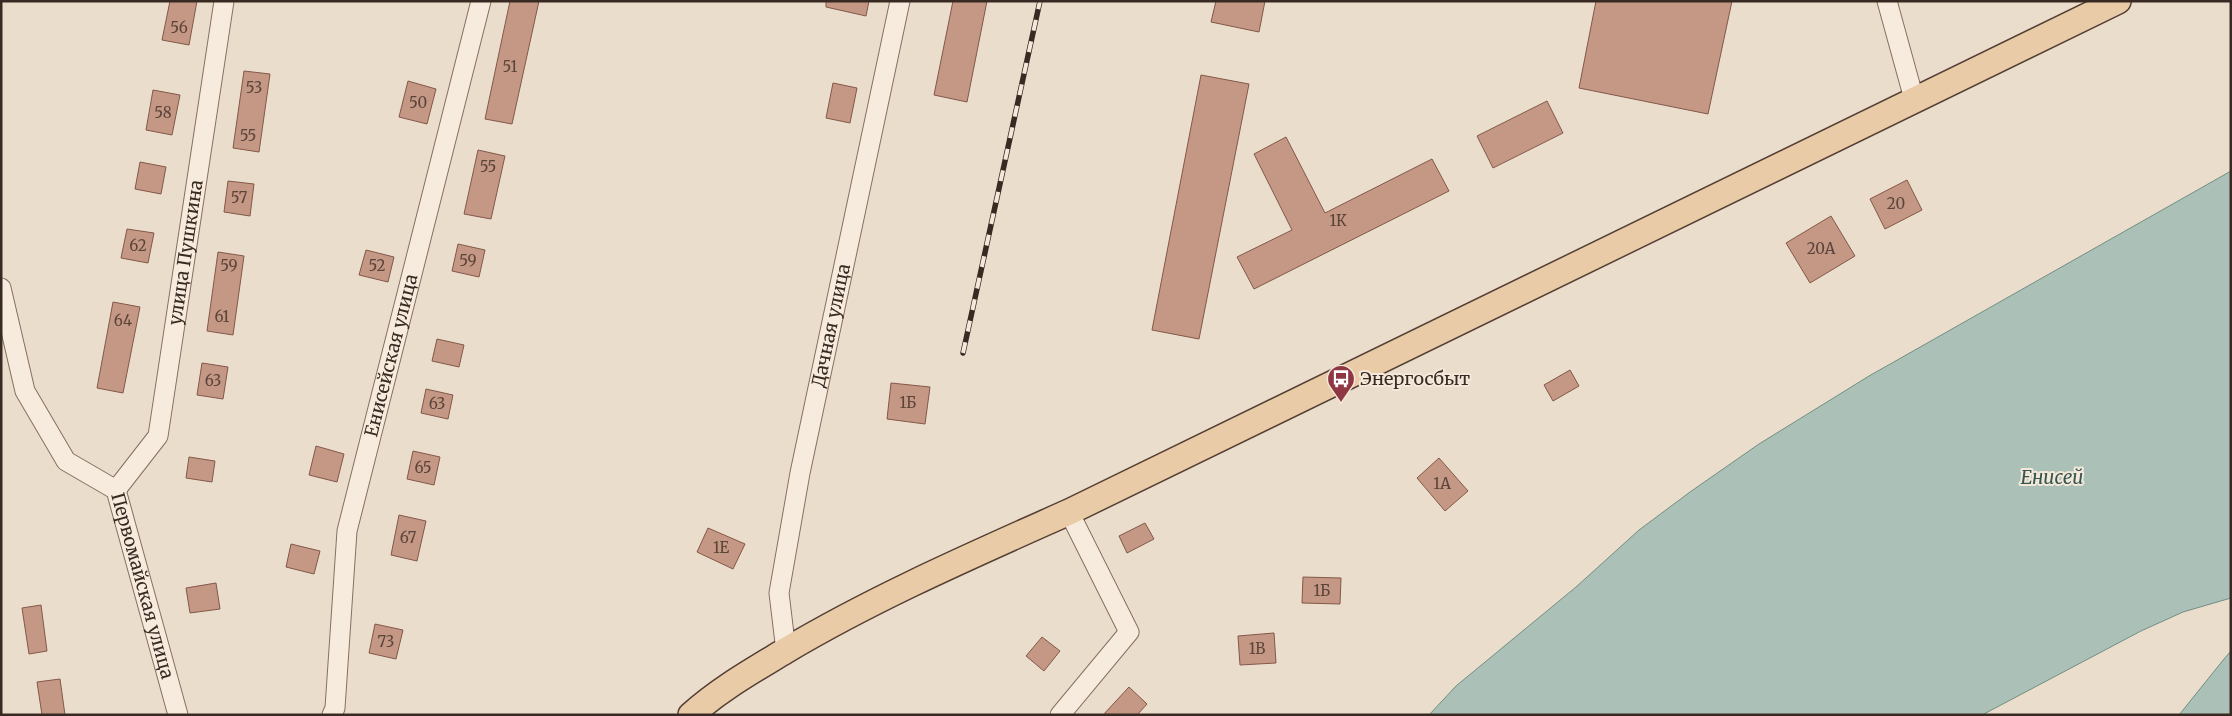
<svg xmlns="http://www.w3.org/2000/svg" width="2232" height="716" font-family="Merriweather,serif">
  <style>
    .water { fill: #abc0b7; stroke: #728e83 }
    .building { fill: #c59785; stroke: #825849 }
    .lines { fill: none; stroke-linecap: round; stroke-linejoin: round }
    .minor-casing { stroke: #866f61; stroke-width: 21 }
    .major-casing { stroke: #543f34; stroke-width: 28 }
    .minor { stroke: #f6ebdd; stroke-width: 19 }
    .major { stroke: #e9cca7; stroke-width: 25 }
    .rail-casing { stroke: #382a22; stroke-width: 5.5 }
    .rail { stroke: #f3e8da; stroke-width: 4; stroke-dasharray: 11; stroke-linecap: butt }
    .labels { text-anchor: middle; stroke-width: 4; stroke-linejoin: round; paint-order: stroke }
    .number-label { font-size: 15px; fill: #5b453b }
    .street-label { font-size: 18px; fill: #382a22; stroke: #f3e8da }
    .poi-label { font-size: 18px; fill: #382a22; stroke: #f3e8da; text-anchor: start }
    .water-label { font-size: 19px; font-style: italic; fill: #33564f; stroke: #f3e8da }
  </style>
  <rect width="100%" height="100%" fill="#ebddcb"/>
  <g class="water">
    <polygon points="2231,171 2231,598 2183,612 2141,631 1982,715 1429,715 1456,686 1576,587 1639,530 1690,492 1759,444 1869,376"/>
    <polygon points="2231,651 2231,715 2179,715 2224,659"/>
  </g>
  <g class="building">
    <polygon points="170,1 197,1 189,45 162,40"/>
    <polygon points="510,1 539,1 512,124 485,119"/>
    <polygon points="826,1 869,1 866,16 826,7"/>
    <polygon points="953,1 987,1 967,102 934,95"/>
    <polygon points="1216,1 1265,1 1259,32 1211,22"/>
    <polygon points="1596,1 1732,1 1708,114 1579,88"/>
    <polygon points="244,71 270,74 259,152 233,148"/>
    <polygon points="1201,75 1249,84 1199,339 1152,330"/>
    <polygon points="408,81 436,89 427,124 399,117"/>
    <polygon points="833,83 857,88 850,123 826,118"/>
    <polygon points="153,90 180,95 172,135 146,130"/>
    <polygon points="1547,101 1563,133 1493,168 1477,136"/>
    <polygon points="1286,137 1325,213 1432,159 1449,191 1254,289 1237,257 1292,230 1254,154"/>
    <polygon points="478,150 505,156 491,219 464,214"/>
    <polygon points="140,162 166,167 161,194 135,189"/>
    <polygon points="1907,180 1922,210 1885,229 1870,199"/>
    <polygon points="228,181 254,184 250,216 224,212"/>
    <polygon points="1831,216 1855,256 1810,283 1786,243"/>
    <polygon points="127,229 154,233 148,263 121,258"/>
    <polygon points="458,244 485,250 479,277 452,271"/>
    <polygon points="366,250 394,257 388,282 359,275"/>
    <polygon points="218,252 244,256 233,335 207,331"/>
    <polygon points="113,302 140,307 123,393 97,388"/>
    <polygon points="437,339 464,345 459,367 432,361"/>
    <polygon points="202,363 228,367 223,399 197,395"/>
    <polygon points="1570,370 1579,386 1553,401 1544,385"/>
    <polygon points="891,383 930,387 925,424 887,419"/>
    <polygon points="426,389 453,395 448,419 421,413"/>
    <polygon points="316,446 344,454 337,482 309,475"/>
    <polygon points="413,451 440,457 434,485 407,479"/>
    <polygon points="189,457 215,461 212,482 186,478"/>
    <polygon points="1439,458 1468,491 1445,511 1417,478"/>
    <polygon points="399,515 426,521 417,561 391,555"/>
    <polygon points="1145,523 1154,539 1127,553 1119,536"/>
    <polygon points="708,528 745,544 733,569 697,552"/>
    <polygon points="291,544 320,551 314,574 286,567"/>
    <polygon points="1303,577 1341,578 1340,604 1302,603"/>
    <polygon points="216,583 220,609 190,613 186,588"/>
    <polygon points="41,605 47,651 29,654 22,608"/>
    <polygon points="375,624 403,630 396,659 369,653"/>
    <polygon points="1274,633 1276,663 1240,665 1238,636"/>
    <polygon points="1042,637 1060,651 1044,671 1026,656"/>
    <polygon points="60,679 65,715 42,715 37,682"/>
    <polygon points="1129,687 1147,704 1137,715 1103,715"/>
  </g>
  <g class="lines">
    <defs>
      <g id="minor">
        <polyline points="1887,1 1914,99"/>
        <path id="s1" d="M1 288 25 391 66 461 116 490 178 715"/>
        <path id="s2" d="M116 490 158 436 224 1"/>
        <path id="s3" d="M786 651 779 593 800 473 900 1"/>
        <path id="s4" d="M332 715 335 708 347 531 481 1"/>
        <polyline points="1060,715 1129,632 1069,512"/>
      </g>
      <path id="major" d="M691 715C720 689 752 671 785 651 876 597 973 555 1069 512L2118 1"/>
    </defs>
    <use href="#minor" class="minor-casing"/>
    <use href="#major" class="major-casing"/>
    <use href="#minor" class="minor"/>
    <use href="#major" class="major"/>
    <defs>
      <polyline id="rail" points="963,353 1040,1"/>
    </defs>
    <use href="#rail" class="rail-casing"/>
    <use href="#rail" class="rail"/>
  </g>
  <defs>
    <symbol id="bus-pin" viewBox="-11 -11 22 30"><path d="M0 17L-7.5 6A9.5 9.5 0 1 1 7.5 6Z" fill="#8f3743" stroke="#f3e8da"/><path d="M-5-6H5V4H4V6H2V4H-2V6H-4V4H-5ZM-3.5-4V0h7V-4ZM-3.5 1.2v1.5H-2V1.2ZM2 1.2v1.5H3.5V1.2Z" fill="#fff"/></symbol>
  </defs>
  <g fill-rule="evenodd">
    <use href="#bus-pin" x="1325" y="363" width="32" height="43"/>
  </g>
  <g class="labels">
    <g class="number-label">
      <text x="179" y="33">56</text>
      <text x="510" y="72">51</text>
      <text x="254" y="93">53</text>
      <text x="418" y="108">50</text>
      <text x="163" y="118">58</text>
      <text x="248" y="141">55</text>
      <text x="488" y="172">55</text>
      <text x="239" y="203">57</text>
      <text x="1896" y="209">20</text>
      <text x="1338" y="226">1К</text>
      <text x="138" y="251">62</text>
      <text x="1821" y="254">20А</text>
      <text x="468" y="266">59</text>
      <text x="229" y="271">59</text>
      <text x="377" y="271">52</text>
      <text x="222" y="322">61</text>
      <text x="123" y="326">64</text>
      <text x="213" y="386">63</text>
      <text x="908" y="408">1Б</text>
      <text x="437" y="409">63</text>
      <text x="423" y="473">65</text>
      <text x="1442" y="489">1А</text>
      <text x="408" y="543">67</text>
      <text x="721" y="553">1Е</text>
      <text x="1322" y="596">1Б</text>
      <text x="386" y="647">73</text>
      <text x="1257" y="654">1В</text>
    </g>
    <g class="street-label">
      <text dy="6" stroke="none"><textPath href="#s2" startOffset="254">улица Пушкина</textPath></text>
      <text dy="6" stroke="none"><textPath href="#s3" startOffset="331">Дачная улица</textPath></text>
      <text dy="6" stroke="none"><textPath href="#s4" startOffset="366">Енисейская улица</textPath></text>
      <text dy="6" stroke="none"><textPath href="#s1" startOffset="344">Первомайская улица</textPath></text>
    </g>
    <g class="poi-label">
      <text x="1360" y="385">Энергосбыт</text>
    </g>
    <g class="water-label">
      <text x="2052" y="484">Енисей</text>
    </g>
  </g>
  <rect width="2232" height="716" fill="none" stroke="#382a22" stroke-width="5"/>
</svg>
